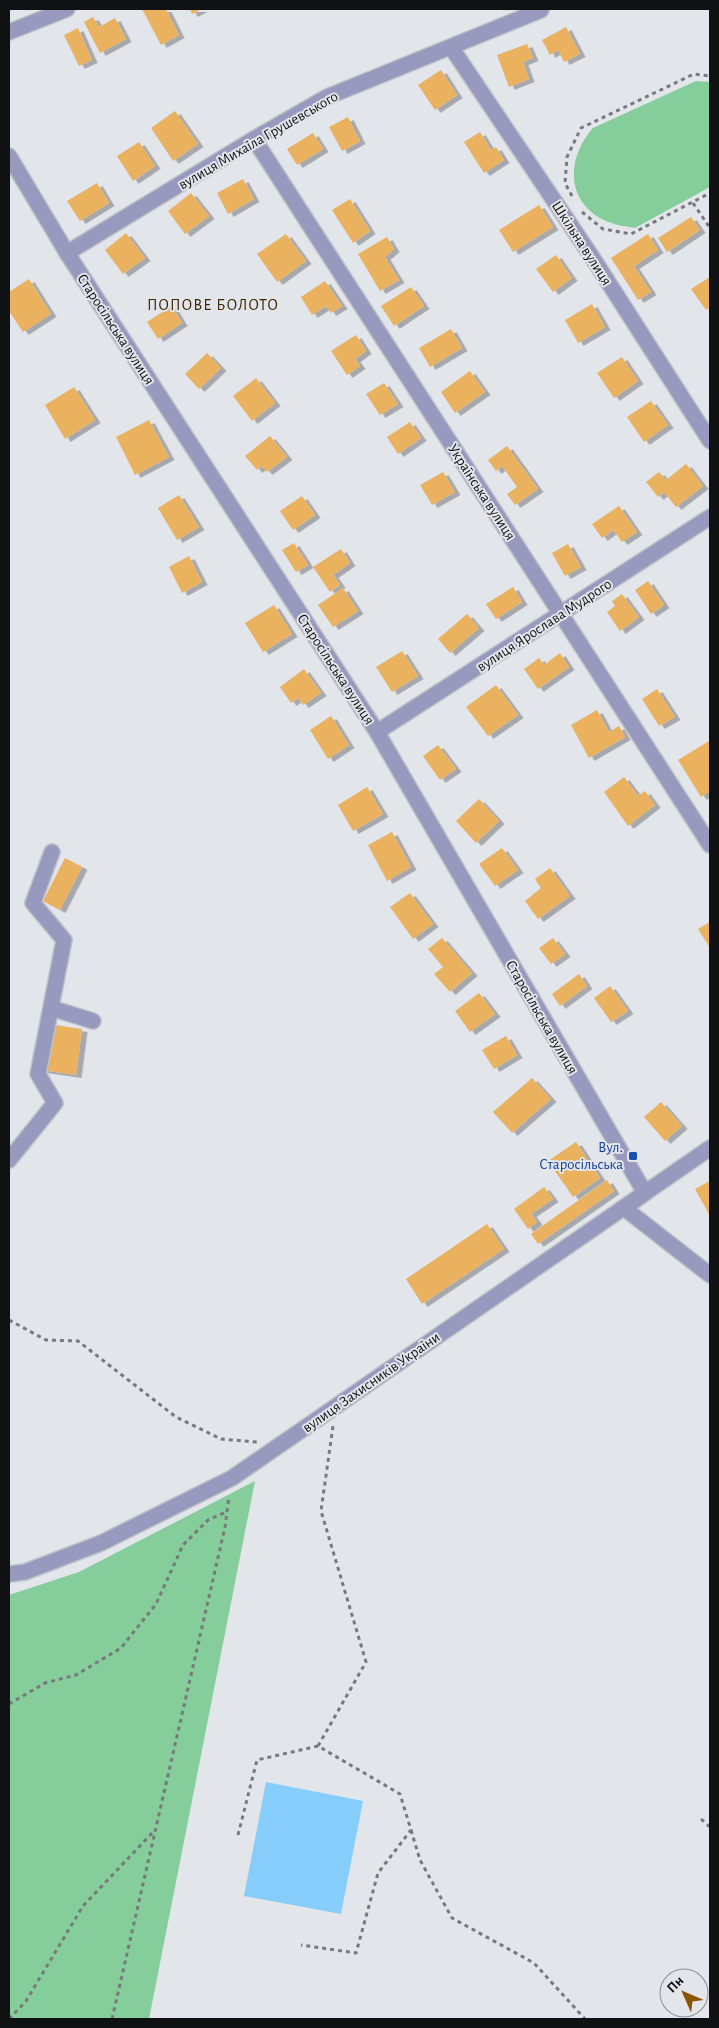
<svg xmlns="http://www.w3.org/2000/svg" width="719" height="2028" font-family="'Alegreya Sans',sans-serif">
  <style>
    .green { fill: #85cd9a }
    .water { fill: #86cdfb }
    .building { fill: #eab15e; filter: url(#shadow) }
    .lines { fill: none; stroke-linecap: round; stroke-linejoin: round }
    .minor-casing { stroke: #c0c3c8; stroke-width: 18 }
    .path { stroke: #77797d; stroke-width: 3; stroke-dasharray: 4 4; stroke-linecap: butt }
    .minor { stroke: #9799be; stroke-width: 15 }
    .transit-dot { fill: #1a4fb4; stroke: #e2e5ea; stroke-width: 2 }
    .labels { text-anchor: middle; stroke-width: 4; stroke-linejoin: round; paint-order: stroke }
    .street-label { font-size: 15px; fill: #101113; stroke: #e2e5ea }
    .transit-label { font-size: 15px; fill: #164399; stroke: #e2e5ea; text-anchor: end }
    .neighbourhood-label { font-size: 16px; letter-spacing: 1px; fill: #3f2503; stroke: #e2e5ea }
  </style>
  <defs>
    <filter id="shadow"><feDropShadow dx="5.5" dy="3" stdDeviation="0" flood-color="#0004"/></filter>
  </defs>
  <rect width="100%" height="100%" fill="#e2e5ea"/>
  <g class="green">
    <path d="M696 81 710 82V187L635 228C624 226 614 225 604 220 565 201 567 157 593 128Z"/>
    <polygon points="255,1481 149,2019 9,2019 9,1595 79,1572"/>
  </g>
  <polygon class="water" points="266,1782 363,1801 341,1914 244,1896"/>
  <g class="building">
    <polygon points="142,9 166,9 179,35 161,45"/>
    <polygon points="190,9 202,9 192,14"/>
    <polygon points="93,17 99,27 115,18 126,39 100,53 84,22"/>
    <polygon points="566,27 580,54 564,62 558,50 550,55 542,40"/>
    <polygon points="78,28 92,60 79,66 64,35"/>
    <polygon points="527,44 533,58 523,62 529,79 509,87 497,55"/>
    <polygon points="441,70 457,95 435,110 418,85"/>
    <polygon points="175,111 198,144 173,161 151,128"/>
    <polygon points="348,117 360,141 342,151 329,127"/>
    <polygon points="480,132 491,150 496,147 504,160 484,173 464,142"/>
    <polygon points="313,133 323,149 297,165 287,149"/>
    <polygon points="139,142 155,166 133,181 117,156"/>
    <polygon points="243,179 254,199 228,214 217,193"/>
    <polygon points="97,183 109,203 80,221 67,201"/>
    <polygon points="191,193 209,216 185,234 168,211"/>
    <polygon points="350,199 370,231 353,243 332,210"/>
    <polygon points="539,205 553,227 513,252 499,230"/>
    <polygon points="691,217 700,230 667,252 658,238"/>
    <polygon points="126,233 145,258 123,274 105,250"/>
    <polygon points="286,234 306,261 277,282 257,254"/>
    <polygon points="648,234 658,250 634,266 651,292 638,300 611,258"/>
    <polygon points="387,237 394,249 385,257 399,280 380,291 358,254"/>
    <polygon points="556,255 572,278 553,292 536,269"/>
    <polygon points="710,277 710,307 706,310 691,289"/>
    <polygon points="29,279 51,314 23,332 9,311 9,292"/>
    <polygon points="325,281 342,306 331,313 326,306 312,315 301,297"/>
    <polygon points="411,287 424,306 394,326 381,306"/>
    <polygon points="592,304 605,327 578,343 565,320"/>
    <polygon points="172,306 182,323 158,339 147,322"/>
    <polygon points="451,329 462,348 430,367 419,348"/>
    <polygon points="356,335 366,351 355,359 360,366 347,375 331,351"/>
    <polygon points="207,353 221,368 199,389 185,374"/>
    <polygon points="622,357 638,381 614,398 597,373"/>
    <polygon points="470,371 485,392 455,413 441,392"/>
    <polygon points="256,378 275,403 252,421 233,396"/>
    <polygon points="384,383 398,404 380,415 366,394"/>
    <polygon points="74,387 95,420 65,439 45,405"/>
    <polygon points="651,401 668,425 644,442 627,417"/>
    <polygon points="149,420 169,457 135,475 116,437"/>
    <polygon points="410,422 421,438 398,454 387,437"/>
    <polygon points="270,436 287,457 267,472 262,466 257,470 245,456"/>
    <polygon points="507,446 538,489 515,505 507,494 517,487 502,466 496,471 488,460"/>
    <polygon points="686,464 703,486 676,507 664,492 658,497 646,482 659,472 666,480"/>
    <polygon points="443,472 455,492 432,505 420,485"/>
    <polygon points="179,495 199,527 177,540 158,508"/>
    <polygon points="302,496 315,515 293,530 280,511"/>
    <polygon points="619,506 637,532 622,542 613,530 602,538 592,524"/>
    <polygon points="294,543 308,565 296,572 282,550"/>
    <polygon points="568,544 581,567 565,576 552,553"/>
    <polygon points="341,549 350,563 333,575 340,585 330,592 313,567"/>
    <polygon points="189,556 202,582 182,593 169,567"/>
    <polygon points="648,581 664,605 651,614 635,590"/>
    <polygon points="513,587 522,602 496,619 486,604"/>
    <polygon points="343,588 358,611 333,627 318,605"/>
    <polygon points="622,594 639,617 620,631 607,612 615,606 612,601"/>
    <polygon points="274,605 292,634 263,652 245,623"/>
    <polygon points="467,614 479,628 450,653 438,639"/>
    <polygon points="402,651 418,676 392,692 376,667"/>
    <polygon points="560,653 569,667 538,689 524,669 539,658 544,665"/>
    <polygon points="304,669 321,693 303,705 298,698 291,703 280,687"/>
    <polygon points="496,685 518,715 488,736 466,707"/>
    <polygon points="657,689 675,717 659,726 642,699"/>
    <polygon points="597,710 609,732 619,726 625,737 589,758 571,725"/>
    <polygon points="331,716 349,745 328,759 310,730"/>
    <polygon points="709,741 710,791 701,797 678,760"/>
    <polygon points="438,745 456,769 440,780 423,756"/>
    <polygon points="624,777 638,796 645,791 655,805 628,826 604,792"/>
    <polygon points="367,787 383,814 353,831 338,805"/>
    <polygon points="479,799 499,821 476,843 456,821"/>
    <polygon points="392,832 411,867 387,881 368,845"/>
    <polygon points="502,848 518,870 495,886 479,864"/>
    <polygon points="65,858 82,867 60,910 43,901"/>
    <polygon points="550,868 570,896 538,919 525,901 541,888 535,879"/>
    <polygon points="410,893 433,924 413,939 390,907"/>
    <polygon points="710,922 710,948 698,929"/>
    <polygon points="442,938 472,973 450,992 434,974 443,967 428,949"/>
    <polygon points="553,938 565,954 551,964 539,948"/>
    <polygon points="579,974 587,986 560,1006 552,994"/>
    <polygon points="610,986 628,1011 611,1022 594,998"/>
    <polygon points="479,993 495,1014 470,1032 455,1011"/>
    <polygon points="49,1024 82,1029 76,1075 42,1070"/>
    <polygon points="506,1036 517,1055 494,1069 482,1050"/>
    <polygon points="532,1078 551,1099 512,1133 493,1112"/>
    <polygon points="661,1102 682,1126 665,1141 644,1117"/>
    <polygon points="576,1142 600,1178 573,1197 548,1161"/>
    <polygon points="607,1180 614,1191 538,1244 531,1234"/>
    <polygon points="710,1181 710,1216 695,1189"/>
    <polygon points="544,1187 553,1199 531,1214 537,1222 528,1229 514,1209"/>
    <polygon points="487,1224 504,1249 422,1304 406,1279"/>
  </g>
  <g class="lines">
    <defs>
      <g id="minor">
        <polyline points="9,32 67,9"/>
        <polyline points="451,47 594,260 710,441"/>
        <polyline points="254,139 710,845"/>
        <polyline points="9,156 67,253 377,732 645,1193 624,1208 710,1275"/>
        <polyline points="67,253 254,139 327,97 541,10"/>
        <polyline points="377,732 710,517"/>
        <polyline points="51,1008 93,1021"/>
        <polyline points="9,1160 55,1103 38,1074 64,940 33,903 52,852"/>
        <polyline points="9,1574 25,1572 101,1543 232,1478 710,1148"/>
      </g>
    </defs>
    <use href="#minor" class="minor-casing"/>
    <g class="path">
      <polyline points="572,196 565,183 567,157 581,128 694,74 710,76"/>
      <polyline points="693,203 710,228"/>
      <polyline points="582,212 603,229 631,234 710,193"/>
      <polyline points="9,1320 46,1340 78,1341 176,1417 221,1439 257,1442"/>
      <polyline points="9,1704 45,1683 76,1675 121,1648 156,1604 183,1545 208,1520 226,1512"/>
      <polyline points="318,1746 366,1662 321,1511 333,1426"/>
      <polyline points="701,1819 710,1827"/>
      <polyline points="411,1830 420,1860 452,1918 534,1963 585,2019"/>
      <polyline points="238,1835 257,1760 318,1746 400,1794 411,1830 378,1873 356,1953 301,1945"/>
      <polyline points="9,2019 26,2001 83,1906 155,1830"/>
      <polyline points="112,2019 225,1527 229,1496"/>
    </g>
    <use href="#minor" class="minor"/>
  </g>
  <rect class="transit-dot" x="628" y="1151" width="10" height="10" rx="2.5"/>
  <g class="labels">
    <g class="street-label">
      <text transform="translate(258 140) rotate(-30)" y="5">вулиця Михаїла Грушевського</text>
      <text transform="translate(582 243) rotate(57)" y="5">Шкільна вулиця</text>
      <text transform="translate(116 329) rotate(57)" y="5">Старосільська вулиця</text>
      <text transform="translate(482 492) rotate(57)" y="5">Українська вулиця</text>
      <text transform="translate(544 625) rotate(-33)" y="5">вулиця Ярослава Мудрого</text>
      <text transform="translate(336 669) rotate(57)" y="5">Старосільська вулиця</text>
      <text transform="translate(542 1017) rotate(60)" y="5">Старосільська вулиця</text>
      <text transform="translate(371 1382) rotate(-35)" y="5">вулиця Захисників України</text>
    </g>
    <g class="transit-label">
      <text x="623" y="1152">Вул.<tspan x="623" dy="17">Старосільська</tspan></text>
    </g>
    <g class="neighbourhood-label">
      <text x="213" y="310">ПОПОВЕ БОЛОТО</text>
    </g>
  </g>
  <rect width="719" height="2028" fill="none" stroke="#101113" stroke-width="20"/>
  <g transform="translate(684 1993) rotate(315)"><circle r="24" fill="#e2e5ea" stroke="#8e9094"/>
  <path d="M0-4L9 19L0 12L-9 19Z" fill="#8b5505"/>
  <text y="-8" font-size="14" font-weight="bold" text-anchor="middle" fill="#101113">Пн</text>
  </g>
</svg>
